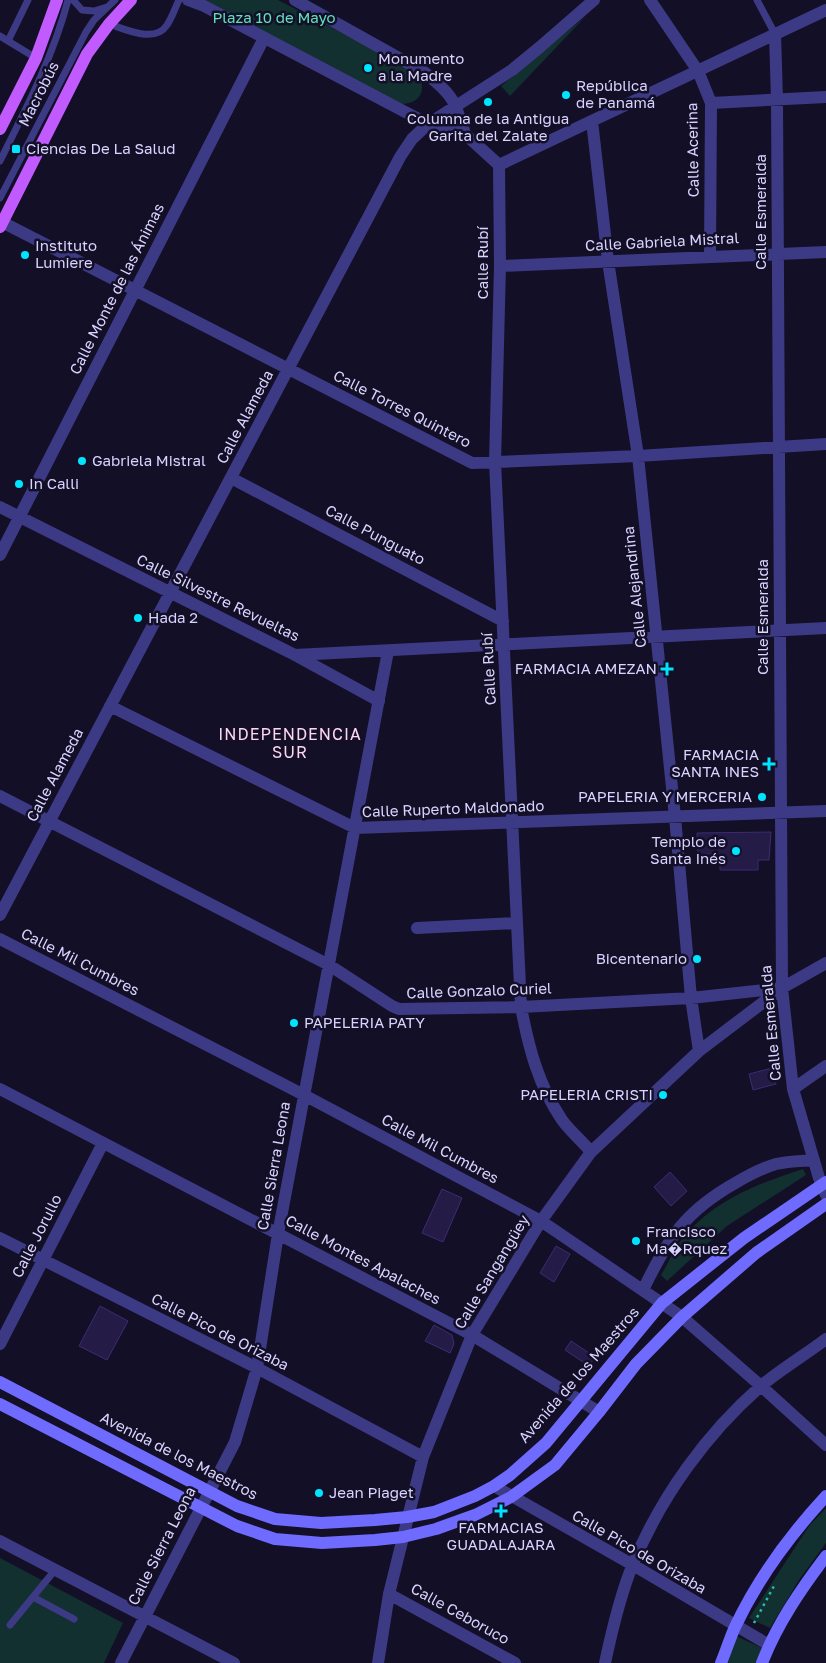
<svg xmlns="http://www.w3.org/2000/svg" width="826" height="1663" font-family="'Golos Text',sans-serif">
  <rect width="100%" height="100%" fill="#130f26"/>
  <path fill="#12302f" d="M200,0H278L415,71C428,85 423,104 402,104Z
    M586,16L510,96L501,86Z
    M803,1169L806,1175L727,1226L667,1281L661,1275C668,1264 674,1249 682,1239C714,1200 757,1184 803,1169Z
    M826,1508V1543L799,1580L770,1628L749,1618L809,1526Z
    M0,1558L123,1623L104,1663H0Z
    M736,1636L762,1648L756,1663H728Z"/>
  <path fill="#241b47" stroke="#3b2d73" d="M771,832L769,860H758V870H720V854H698L697,833Z
    M772,1068L776,1084L753,1090L749,1074Z
    M670,1172L687,1191L671,1206L654,1187Z
    M442,1189L462,1198L443,1242L422,1233Z
    M556,1246L570,1254L554,1282L540,1273Z
    M100,1306L128,1321L107,1360L79,1346Z
    M434,1325L452,1335L454,1344L450,1353L425,1341Z
    M571,1341L595,1357L589,1366L565,1350Z"/>
  <g fill="none" stroke-linecap="round" stroke-linejoin="round">
    <path stroke="#2fb8b0" stroke-width="2.5" stroke-dasharray="2.5 4" stroke-linecap="butt" d="M754,1623L774,1586"/>
    <path stroke="#3d3a85" stroke-width="7" d="M28,0L8,41L36,58
      M73,0L82,10L94,11L107,7
      M757,0L775,34
      M109,24C125,29 155,44 167,25C172,18 175,8 179,0
      M0,36L8,41
      M0,161C26,109 53,57 68,0
      M0,198L86,32L94,20L115,0
      M33,1597L74,1619
      M10,1625L55,1570"/>
    <path stroke="#3d3a85" stroke-width="12" d="M188,0L204,6L428,124L465,134L499,165
      M295,0L424,72C452,94 455,100 465,134
      M650,0L698,71L711,103L710,256
      M775,34L777,100L782,988L793,1089L819,1178L826,1195
      M711,103L826,97
      M592,121L608,261L638,456L675,817L691,998L699,1051
      M499,165L500,266L495,462L521,1007C529,1049 538,1084 562,1120C570,1131 582,1141 591,1152
      M499,165L826,10
      M2,222L472,463L638,456L826,444
      M500,266L826,252
      M231,478L503,621
      M0,507L295,655L379,701
      M0,555L264,38
      M295,655L826,628
      M110,706L355,828L826,811
      M0,796L329,965L392,1006L399,1009L521,1007L691,998L782,988L826,963
      M0,915L400,157L412,139L428,124L512,70L540,47L594,0
      M417,928L517,923
      M0,939L304,1095L541,1221L682,1317L761,1386L826,1445
      M0,1089L472,1335L599,1412
      M793,1089L826,1066
      M0,1238L257,1368L423,1457
      M643,1290C668,1238 685,1211 737,1182C749,1175 762,1168 776,1164C788,1161 802,1161 814,1160
      M0,1344L103,1143
      M494,1486L633,1565L769,1645
      M0,1541L234,1663
      M389,1594L515,1663
      M121,1663L235,1442L257,1368L278,1234L388,651
      M378,1663L389,1594L423,1457L472,1335L541,1221L591,1152L699,1051L782,988
      M605,1663C612,1630 620,1595 633,1564C661,1497 706,1434 761,1386C781,1369 805,1355 826,1339"/>
    <path stroke="#6f6bff" stroke-width="12" d="M0,1382L237,1506L275,1519L321,1523L375,1520L407,1517L434,1512L475,1496L494,1486L510,1475L546,1443L662,1303L744,1238L826,1182
      M0,1404L237,1526L275,1539L322,1543L375,1540L403,1537L436,1529L475,1515L511,1497L555,1465L599,1412L636,1364L682,1317L756,1253L826,1204
      M721,1663C726,1651 730,1638 735,1627C757,1580 791,1534 826,1496
      M762,1663C777,1624 801,1589 826,1556"/>
    <path stroke="#c25bff" stroke-width="12" d="M0,129L36,58L57,0
      M0,227L87,54L109,24L131,0"/>
  </g>
  <g fill="#00e5ff" stroke="#130f26" stroke-width="2">
    <circle cx="368" cy="68" r="5"/>
    <circle cx="566" cy="95" r="5"/>
    <circle cx="488" cy="102" r="5"/>
    <rect x="11" y="144" width="10" height="10" rx="2.5"/>
    <circle cx="25" cy="255" r="5"/>
    <circle cx="82" cy="461" r="5"/>
    <circle cx="19" cy="484" r="5"/>
    <circle cx="138" cy="618" r="5"/>
    <path d="M664.5 661.5h5v5h5v5h-5v5h-5v-5h-5v-5h5z"/>
    <path d="M766.5 756.5h5v5h5v5h-5v5h-5v-5h-5v-5h5z"/>
    <circle cx="762" cy="797" r="5"/>
    <circle cx="736" cy="851" r="5"/>
    <circle cx="697" cy="959" r="5"/>
    <circle cx="294" cy="1023" r="5"/>
    <circle cx="663" cy="1095" r="5"/>
    <circle cx="636" cy="1241" r="5"/>
    <circle cx="319" cy="1493" r="5"/>
    <path d="M498.5 1503.5h5v5h5v5h-5v5h-5v-5h-5v-5h5z"/>
  </g>
  <g text-anchor="middle" stroke-width="5" stroke-linejoin="round" paint-order="stroke">
    <g font-size="15" fill="#5fe0c0" stroke="#130f26">
      <text x="274" y="23">Plaza 10 de Mayo</text>
    </g>
    <g font-size="15" fill="#d9d4ff" stroke="#130f26" text-anchor="start">
      <text x="378" y="64">Monumento<tspan x="378" dy="17">a la Madre</tspan></text>
      <text x="576" y="91">República<tspan x="576" dy="17">de Panamá</tspan></text>
      <text x="488" y="124" text-anchor="middle">Columna de la Antigua<tspan x="488" dy="17">Garita del Zalate</tspan></text>
      <text x="26" y="154">Ciencias De La Salud</text>
      <text x="35" y="251">Instituto<tspan x="35" dy="17">Lumiere</tspan></text>
      <text x="92" y="466">Gabriela Mistral</text>
      <text x="29" y="489">In Calli</text>
      <text x="148" y="623">Hada 2</text>
      <text x="657" y="674" text-anchor="end">FARMACIA AMEZAN</text>
      <text x="759" y="760" text-anchor="end">FARMACIA<tspan x="759" dy="17">SANTA INES</tspan></text>
      <text x="752" y="802" text-anchor="end">PAPELERIA Y MERCERIA</text>
      <text x="726" y="847" text-anchor="end">Templo de<tspan x="726" dy="17">Santa Inés</tspan></text>
      <text x="687" y="964" text-anchor="end">Bicentenario</text>
      <text x="304" y="1028">PAPELERIA PATY</text>
      <text x="653" y="1100" text-anchor="end">PAPELERIA CRISTI</text>
      <text x="646" y="1237">Francisco<tspan x="646" dy="17">Ma�Rquez</tspan></text>
      <text x="329" y="1498">Jean Piaget</text>
      <text x="501" y="1533" text-anchor="middle">FARMACIAS<tspan x="501" dy="17">GUADALAJARA</tspan></text>
    </g>
    <g font-size="15" fill="#d9d4ff" stroke="#130f26">
      <text transform="translate(39 94) rotate(-63)" y="5">Macrobús</text>
      <text transform="translate(693 150) rotate(-91)" y="5">Calle Acerina</text>
      <text transform="translate(761 212) rotate(-90)" y="5">Calle Esmeralda</text>
      <text transform="translate(662 242) rotate(-3)" y="5">Calle Gabriela Mistral</text>
      <text transform="translate(483 263) rotate(-90)" y="5">Calle Rubí</text>
      <text transform="translate(117 289) rotate(-63)" y="5">Calle Monte de las Ánimas</text>
      <text transform="translate(402 409) rotate(27)" y="5">Calle Torres Quintero</text>
      <text transform="translate(245 417) rotate(-62)" y="5">Calle Alameda</text>
      <text transform="translate(375 535) rotate(28)" y="5">Calle Punguato</text>
      <text transform="translate(635 587) rotate(-96)" y="5">Calle Alejandrina</text>
      <text transform="translate(218 598) rotate(26)" y="5">Calle Silvestre Revueltas</text>
      <text transform="translate(763 617) rotate(-90)" y="5">Calle Esmeralda</text>
      <text transform="translate(489 669) rotate(-93)" y="5">Calle Rubí</text>
      <text transform="translate(55 775) rotate(-62)" y="5">Calle Alameda</text>
      <text transform="translate(453 809) rotate(-2)" y="5">Calle Ruperto Maldonado</text>
      <text transform="translate(80 962) rotate(27)" y="5">Calle Mil Cumbres</text>
      <text transform="translate(479 991) rotate(-2)" y="5">Calle Gonzalo Curiel</text>
      <text transform="translate(771 1023) rotate(-95)" y="5">Calle Esmeralda</text>
      <text transform="translate(440 1149) rotate(28)" y="5">Calle Mil Cumbres</text>
      <text transform="translate(274 1166) rotate(-80)" y="5">Calle Sierra Leona</text>
      <text transform="translate(37 1236) rotate(-63)" y="5">Calle Jorullo</text>
      <text transform="translate(363 1260) rotate(28)" y="5">Calle Montes Apalaches</text>
      <text transform="translate(492 1272) rotate(-59)" y="5">Calle Sangangüey</text>
      <text transform="translate(220 1332) rotate(27)" y="5">Calle Pico de Orizaba</text>
      <text transform="translate(579 1375) rotate(-49)" y="5">Avenida de los Maestros</text>
      <text transform="translate(179 1456) rotate(27)" y="5">Avenida de los Maestros</text>
      <text transform="translate(162 1546) rotate(-63)" y="5">Calle Sierra Leona</text>
      <text transform="translate(639 1552) rotate(30)" y="5">Calle Pico de Orizaba</text>
      <text transform="translate(460 1614) rotate(29)" y="5">Calle Ceboruco</text>
    </g>
    <g font-size="16" letter-spacing="1" fill="#ffd6f0" stroke="#130f26">
      <text x="290" y="740">INDEPENDENCIA<tspan x="290" dy="18">SUR</tspan></text>
    </g>
  </g>
</svg>
